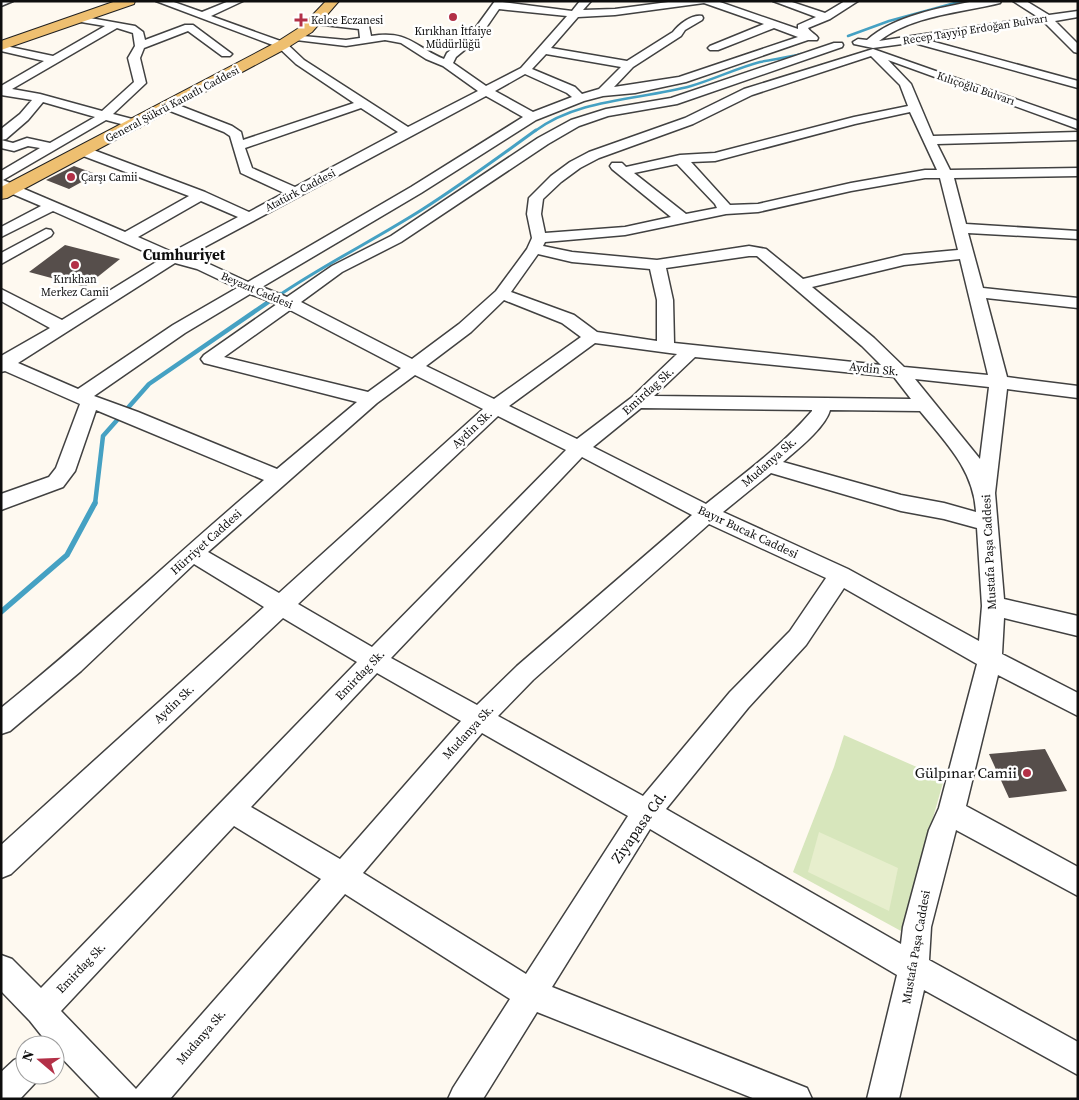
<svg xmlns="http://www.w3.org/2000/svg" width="1079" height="1100" font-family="'Source Serif 4',serif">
  <rect width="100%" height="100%" fill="#fef9f0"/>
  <path fill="#d7e6bc" d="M844,735L944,779L901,931L793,872L834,767Z"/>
  <path fill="#e7eecd" d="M819,832L898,868L889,911L808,872Z"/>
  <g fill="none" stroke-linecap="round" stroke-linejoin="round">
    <path stroke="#45a1c3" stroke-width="2.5" d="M848,36L889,21L962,1
      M535,131C579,98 640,100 691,86C715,79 737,68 760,62C773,59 787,58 801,54"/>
    <path stroke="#45a1c3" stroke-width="3" d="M278,296C325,264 376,239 423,209C462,184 499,157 536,130"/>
    <path stroke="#45a1c3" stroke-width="4.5" d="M95,504L103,436L149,384L280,294"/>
    <path stroke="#45a1c3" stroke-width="5.5" d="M1,612L67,555L95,503"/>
  </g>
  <path fill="#564e4b" d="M74,166L96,174L69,189L46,180Z
    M65,245L120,259L85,287L29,272Z
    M1045,749L1067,791L1009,798L989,754Z"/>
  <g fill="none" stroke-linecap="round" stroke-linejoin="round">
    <defs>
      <path id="minor" d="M1,1H13L1,6Z
        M156,1H171L202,12L229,1H243L211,16L286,43L304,60L408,127L478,91L443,66L426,59L401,43L385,40L346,46L296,40L291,37L292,35L346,40L360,38L359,29L315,24L310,21L315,18L362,23L369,26L371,36C409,30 413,46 444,59L447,53L471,34L495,1L572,11L580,1H591L583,10L615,9L676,1H717L798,29V25L816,17L773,1H789L825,13L845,1H858L830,19L808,28C811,33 816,34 818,38L817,40H808L686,82L635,93L603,96L584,101L536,120L421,193L262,287L287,297L332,266L391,236L538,138L571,120L606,109L671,98L834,43H842L843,45L842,47L677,104L608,116L579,126L548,144L401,242L342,272L301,302L412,359L459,324L496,291L527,249L532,238L527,214L529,198L551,176L570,162L589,152L685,118L744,89L873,49L1078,121V129L888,60L911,84L933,136L1078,132V140L937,144L950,170L1078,168V176L954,178L966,224L1078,231V239L968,233L983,288L1078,298V308L986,298L1007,377L1078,386V398L1007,389L995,493L1004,599L1078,616V636L1004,618L1002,654L1078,693V716L998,675L966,806L1078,867V896L956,830L931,927L929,960L1078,1042V1075L924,990L899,1099H867L897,975L650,829L552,987L807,1088L812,1099H755L537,1012L483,1099H448L453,1088L510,999L345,894L170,1099H101L55,1051V1045H49L30,1021L1,991V955L12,959L41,988L357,662L283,618L11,874L1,878V845L264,607L194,564L81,671L10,731L1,734V708C92,635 175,555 264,480L96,410L75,471L63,487L1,510V494L49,477L56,468L80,404L5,371L1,372V356L50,328L1,301V289L62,320L161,259L53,211L1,237V227L41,206L1,189V171L40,148L28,146L14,151L1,148V140L13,143L27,138L50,143L95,117L43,102L28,120L6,139L1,140V129L20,114L32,100L1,95V86L44,61L1,51V45L53,56L105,26L75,21L74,19L79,16L135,26L143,32L145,40L185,25H193L232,54L230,56H222L188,31L144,48L140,58L146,83L113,114L140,121L142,124L140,127L136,128L106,120L3,180L125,232L189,196L78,154L76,151L78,148H88L205,192L249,212L284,193L241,173L230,136L224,132L165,109L163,106L165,103H173L232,126L241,132L243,140L354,103L296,64L278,47ZM704,3L764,24L710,46L708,48L710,50H718L774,28L798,37L679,77L614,87L633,67L681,36L685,30L702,20L703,18L702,16C692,14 679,24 673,32L627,61L551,48L578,17L615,15ZM499,9L567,16L521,68L486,86L453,63L456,57L479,38ZM117,28L133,33L135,46L128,58L134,82L102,111L40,94L12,89ZM546,54L621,67L599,89L582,94L575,87L532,69ZM871,56L900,85L908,106L854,117L715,153L680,155L626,167L622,163H612L610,166L612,169L671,217L625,227L545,233L541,214L543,199L561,182L580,168L599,158L693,124L752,95ZM525,74L567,93L572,97L533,112L495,91ZM486,96L523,117L411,187L248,282L207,263L186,257ZM361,108L398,132L295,187L252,168L245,148ZM910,112L937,170H925L851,183L758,204L730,205L691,162L715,161L855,124ZM677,164L715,204L717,208L686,214L634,173ZM925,178H940L958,250L904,255L803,279L766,249L749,246L657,260L572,252L543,246L545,242L625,235L726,214L758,212L851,191ZM201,201L238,217L172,252L138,237ZM538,254L572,262L650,269L657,300V341L597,332L574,315L511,292ZM749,256H757L862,346L881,365L674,343L673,300L666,268ZM960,259L988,375L904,367L874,338L812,287L904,265ZM175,263L197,269L237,288L173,325L78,389L18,363ZM250,294L277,304L204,355L201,359L204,363L357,402L277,469L138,412L94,396L185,333ZM504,300L562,323L581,337L494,399L426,366L471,332ZM290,310L401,368L368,392L224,357ZM595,343L677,354L631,398L577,439L509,406ZM695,357L894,377L911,399L654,396ZM415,375L483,409L279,593L208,552L377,403ZM915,379L989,387L980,459ZM641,408L812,410V411C781,447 742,475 706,504L593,447ZM830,410L920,411C946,443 974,470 976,512L944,503L901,495L783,462C797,450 825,428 830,410ZM498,416L566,450L372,647L298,604ZM582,457L692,515L517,666L477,705L391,658ZM771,473L901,511L944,519L977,528L982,606L979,641L848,569L723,512ZM709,524L826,578L790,631L730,692L643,796L498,716L533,680ZM844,588L977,664L939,808L929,830L903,927L901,944L666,809L748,708L806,645ZM377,673L461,721L340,859L251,807ZM482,733L628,816L526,974L363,873ZM234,826L321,879L136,1089L61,1011Z
        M975,1H1001L1000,3C960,13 913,15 879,41L1038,17L1013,1H1026L1049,15L1078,11V17L1055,21L1078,44V53L1074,52L1044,22L927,40L1078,81V88L918,44L917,42L873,48L854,44L853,42L858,39L867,40C894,16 939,8 975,1Z
        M46,229L51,230L53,233L51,236L1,264V253Z
        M25,1055V1075H39L36,1082L20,1099H1V1072L14,1060Z"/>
      <path id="major" d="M116,1H135L134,4L1,50V41Z
        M326,1H339L312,32L287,48L7,198L1,199V187L277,42L302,26Z"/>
    </defs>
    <use href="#minor" stroke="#414141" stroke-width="3"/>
    <use href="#major" stroke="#1f1f1f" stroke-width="2"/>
    <use href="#minor" fill="#fff" fill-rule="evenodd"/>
    <use href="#major" fill="#eebf70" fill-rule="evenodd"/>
  </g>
  <g fill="#b33047" stroke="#fff" stroke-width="2">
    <circle cx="453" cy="17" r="5"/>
    <path d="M298.5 12.5h5v5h5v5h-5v5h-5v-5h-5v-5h5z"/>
    <circle cx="71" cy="177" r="5"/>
    <circle cx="75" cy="265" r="5"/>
    <circle cx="1027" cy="773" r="5"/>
  </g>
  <g text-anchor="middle" stroke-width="5" stroke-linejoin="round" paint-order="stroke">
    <g font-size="11" fill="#0e0e0e" stroke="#fff" text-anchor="start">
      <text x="311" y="24">Kelce Eczanesi</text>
      <text x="453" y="35" text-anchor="middle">Kırıkhan İtfaiye<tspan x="453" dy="13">Müdürlüğü</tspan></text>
      <text x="81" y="181">Çarşı Camii</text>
      <text x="75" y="283" text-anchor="middle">Kırıkhan<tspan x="75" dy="13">Merkez Camii</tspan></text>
    </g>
    <g font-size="11" fill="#0e0e0e" stroke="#fff">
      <text transform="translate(975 29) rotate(-9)" y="4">Recep Tayyip Erdoğan Bulvarı</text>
      <text transform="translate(976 88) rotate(19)" y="4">Kılıçoğlu Bulvarı</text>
      <text transform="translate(172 104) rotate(-28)" y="4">General Şükrü Kanatlı Caddesi</text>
      <text transform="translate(300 190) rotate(-28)" y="4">Atatürk Caddesi</text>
      <text transform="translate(257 290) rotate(23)" y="4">Beyazıt Caddesi</text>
    </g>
    <g font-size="12" fill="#0e0e0e" stroke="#fff">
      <text transform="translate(874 369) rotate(6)" y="4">Aydin Sk.</text>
      <text transform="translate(648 391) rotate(-42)" y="4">Emirdag Sk.</text>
      <text transform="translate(472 429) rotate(-43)" y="4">Aydin Sk.</text>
      <text transform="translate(769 462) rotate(-41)" y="4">Mudanya Sk.</text>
      <text transform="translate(748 532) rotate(25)" y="4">Bayır Bucak Caddesi</text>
      <text transform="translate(206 542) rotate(-42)" y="4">Hürriyet Caddesi</text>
      <text transform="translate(989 552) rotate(-93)" y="4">Mustafa Paşa Caddesi</text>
      <text transform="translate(360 675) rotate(-46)" y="4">Emirdag Sk.</text>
      <text transform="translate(174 704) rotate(-43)" y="4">Aydin Sk.</text>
      <text transform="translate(468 732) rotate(-47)" y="4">Mudanya Sk.</text>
      <text transform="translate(916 947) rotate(-80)" y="4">Mustafa Paşa Caddesi</text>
      <text transform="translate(81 968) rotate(-46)" y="4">Emirdag Sk.</text>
      <text transform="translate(201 1037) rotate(-49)" y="4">Mudanya Sk.</text>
    </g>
    <g font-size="15" font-weight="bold" fill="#0e0e0e" stroke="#fff">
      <text x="184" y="260">Cumhuriyet</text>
    </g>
    <g font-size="15" fill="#0e0e0e" stroke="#fff" text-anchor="end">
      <text x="1017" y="778">Gülpınar Camii</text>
    </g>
    <g font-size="15" fill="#0e0e0e" stroke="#fff">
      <text transform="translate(639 827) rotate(-55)" y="5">Ziyapasa Cd.</text>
    </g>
  </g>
  <rect width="1079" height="1100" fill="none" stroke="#0e0e0e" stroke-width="5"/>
  <g transform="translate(40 1060) rotate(289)"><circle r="24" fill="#ffffff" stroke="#9f9f9f"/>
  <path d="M0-4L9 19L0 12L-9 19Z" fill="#b33047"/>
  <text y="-8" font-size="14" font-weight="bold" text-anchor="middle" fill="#0e0e0e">N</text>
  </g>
</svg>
